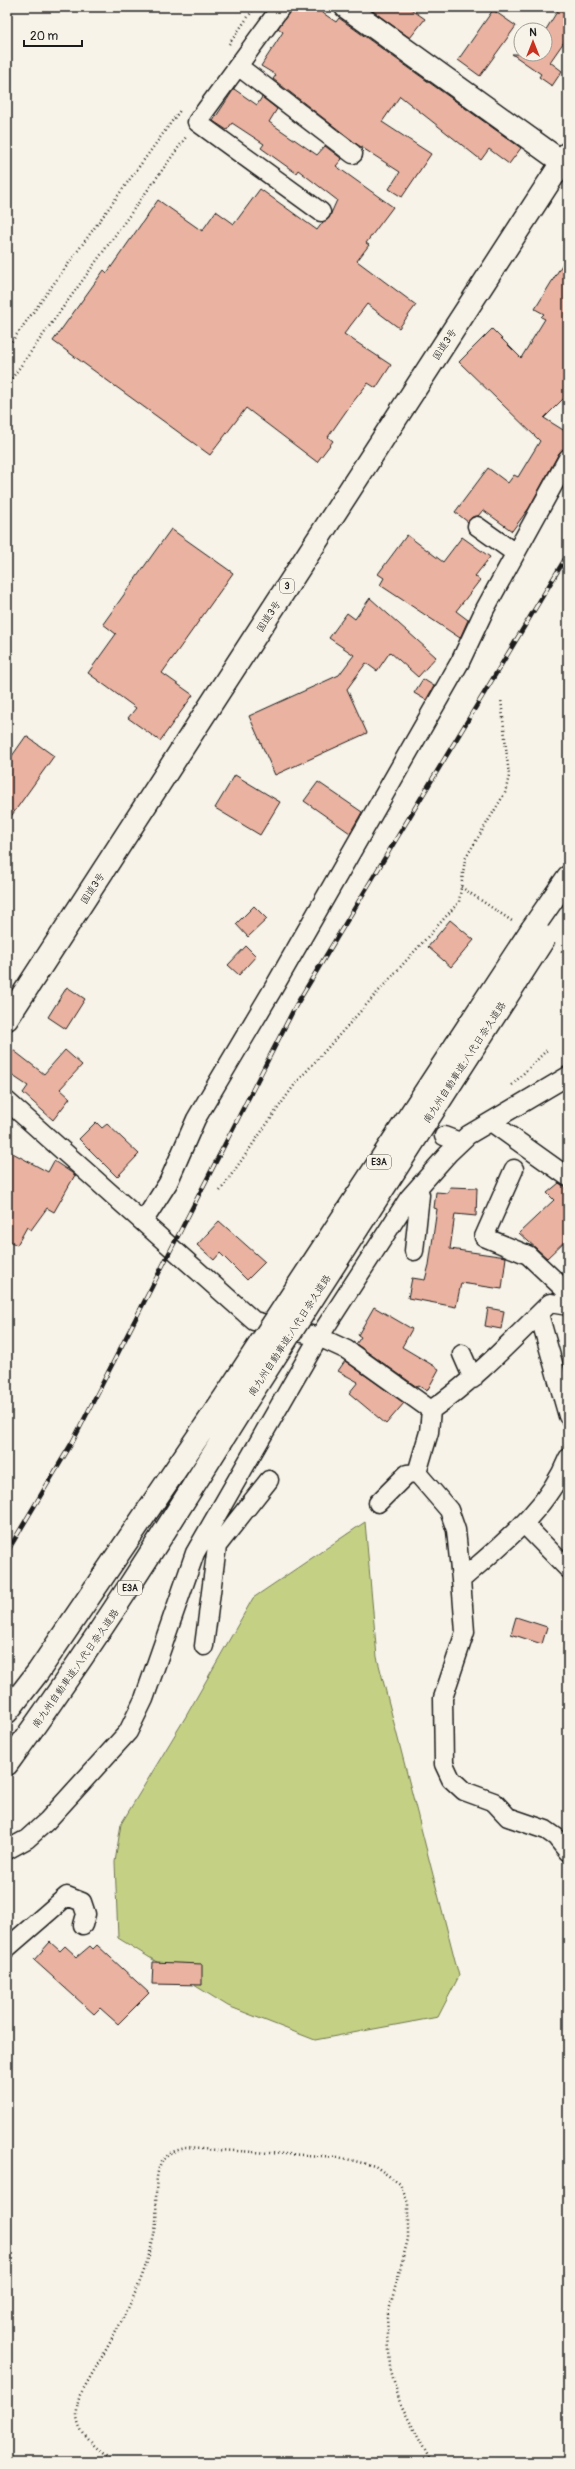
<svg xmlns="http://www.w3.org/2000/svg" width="575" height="2469" font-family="Pangolin,'Klee One',sans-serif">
  <rect width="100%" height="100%" fill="#f7f3e8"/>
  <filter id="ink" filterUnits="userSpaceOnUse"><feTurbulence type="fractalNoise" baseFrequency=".025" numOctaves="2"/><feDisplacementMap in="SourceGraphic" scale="8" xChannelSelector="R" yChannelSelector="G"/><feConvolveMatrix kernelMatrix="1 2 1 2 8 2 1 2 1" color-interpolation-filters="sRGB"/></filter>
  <g filter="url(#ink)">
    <path fill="#c4d185" stroke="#707650" d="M365,1522L377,1657L459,1976L438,2017L315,2040L228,2006L118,1938L115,1862L121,1824L185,1718L253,1598Z"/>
    <path fill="#eab3a1" stroke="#1c1c1c" d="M292,7H314L336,22L339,18L521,148L509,164L489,149L481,160L400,96L382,122L431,154L402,197L389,189L400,172L358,145L273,79L276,75L261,66L283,32L278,28Z
      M367,7H408L425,19L410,38Z
      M560,7H568V36L550,62L562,71L552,86L539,77L541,74L512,54H545V31Z
      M493,10L516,26L480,76L458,60Z
      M234,89L257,105L262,97L277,109L269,122L317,155L325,146L342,159L336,166L393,207L366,243L369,245L357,261L416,305L399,328L367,304L344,334L391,365L376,388L368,383L349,407L328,437L333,441L317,462L246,408L210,455L53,341L104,270L107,273L158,200L202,231L216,211L234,224L260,189L317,230L323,222L329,218L337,200L298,170L296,173L261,148L264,144L232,123L227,130L213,121Z
      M568,255V394L544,418L568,433V446L559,453L529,508L512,531L483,510L478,516L472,517L468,522L455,512L488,468L508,483L514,475L518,477L540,441L459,362L492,329L521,358L545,319L541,317L544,314L535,309Z
      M171,529L233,573L162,673L193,695L160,741L128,718L136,708L88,673L116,634L103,624Z
      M407,535L443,562L462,537L490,557L475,576L480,580L456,611L468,620L460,638L380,585L384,578L378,574Z
      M370,598L436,657L418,677L390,652L377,671L366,663L347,689L367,733L275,775L249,716L339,675L354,655L329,638L347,613L355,619Z
      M423,679L434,686L426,700L414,693Z
      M26,736L54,756L7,822V763Z
      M235,775L280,802L260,835L215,808Z
      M318,782L362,812L350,833L304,801Z
      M254,906L267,919L248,937L236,924Z
      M450,920L474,940L451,967L428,947Z
      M246,946L256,956L239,975L228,965Z
      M67,987L85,999L66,1029L48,1017Z
      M13,1050L44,1074L65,1050L82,1065L60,1089L70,1098L53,1120L23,1093L28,1086L7,1072V1059Z
      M96,1122L102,1128L107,1124L139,1154L117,1177L79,1139Z
      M7,1150L48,1172L54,1161L75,1175L54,1212L47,1208L31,1230L27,1227L17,1245L7,1240Z
      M559,1183L568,1187V1238L547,1258L519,1233L554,1200L547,1193Z
      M450,1187L477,1188L476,1216L455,1214L450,1249L506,1257L502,1289L461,1283L456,1307L408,1298L412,1278L425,1280L429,1265L437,1209L434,1208L436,1192L448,1193Z
      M219,1221L265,1262L247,1280L220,1253L214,1260L197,1245Z
      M374,1307L412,1329L402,1347L439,1369L427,1391L419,1386L417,1387L356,1344L361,1337L358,1335Z
      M488,1308L504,1311L501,1329L485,1326Z
      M345,1361L404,1403L386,1424L349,1393L358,1382L338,1371Z
      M516,1617L547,1627L542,1644L511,1634Z
      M50,1942L60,1951L65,1946L77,1957L90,1946L93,1949L97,1945L149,1993L118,2024L100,2008L94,2014L34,1960Z
      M153,1962L202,1964V1985L152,1984Z"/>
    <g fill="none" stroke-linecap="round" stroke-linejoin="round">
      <defs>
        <path id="minor" d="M281,7L197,122L321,212
          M238,66L353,154
          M477,526L515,553
          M7,1101L254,1321L319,1337L347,1350L431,1410
          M491,1122L568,1177
          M444,1136L460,1142
          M514,1169L484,1237L528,1255L564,1289
          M143,1222L168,1183L196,1119L273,989L460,662L485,609L568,458
          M414,1251L420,1195L418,1188
          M539,1314L568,1416
          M462,1354L473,1379
          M431,1410L429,1432L417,1473L449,1510L456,1530L461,1580L465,1632L443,1698L444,1764L451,1779L464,1791L494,1802L508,1817L546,1830L556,1837L568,1852
          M431,1410C476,1379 511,1341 550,1303L568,1306
          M378,1503L407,1474L417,1473
          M524,1524L568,1569
          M208,1530L217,1546L269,1480
          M461,1580C502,1544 548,1509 568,1458
          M204,1646L217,1546
          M7,1850L27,1839L47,1821L128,1732L144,1699L195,1553L319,1337L409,1198L448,1154L468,1135L568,1076
          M7,1948L67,1896L82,1902L86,1914L83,1925"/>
        <path id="tertiary" d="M346,7L562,162"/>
        <path id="trunk" d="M7,1019L568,153"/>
        <path id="motorway" d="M532,929L568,877
          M7,1712L38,1672L227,1394
          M7,1764C92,1648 168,1527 244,1405"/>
      </defs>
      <use href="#minor" stroke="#1c1c1c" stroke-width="21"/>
      <use href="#tertiary" stroke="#1c1c1c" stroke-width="25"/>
      <use href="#trunk" stroke="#1c1c1c" stroke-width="25"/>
      <use href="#motorway" stroke="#1c1c1c" stroke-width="25"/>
      <path stroke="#1c1c1c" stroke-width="2.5" stroke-dasharray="1 3" stroke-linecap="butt" d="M229,44L255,7
        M7,348L181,109
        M7,385L186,137
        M461,887L512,921
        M561,951L568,954
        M512,1085L548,1049
        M220,1191L295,1084L459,902L465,859L505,793L509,776L501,699
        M112,2462C89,2439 69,2430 80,2395C110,2342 144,2290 155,2230C159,2210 151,2174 164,2158C169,2152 178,2150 185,2148L338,2157L375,2166L400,2184L408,2203V2239L387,2318L390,2367L400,2403L431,2462"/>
      <use href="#minor" stroke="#f7f3e8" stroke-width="18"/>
      <use href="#tertiary" stroke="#f7f3e8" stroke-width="22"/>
      <use href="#trunk" stroke="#f7f3e8" stroke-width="22"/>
      <use href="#motorway" stroke="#f7f3e8" stroke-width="22"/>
      <defs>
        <path id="rail" d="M7,1552L73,1441L295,1007L568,554"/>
      </defs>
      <use href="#rail" stroke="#1c1c1c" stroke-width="4.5"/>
      <use href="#rail" stroke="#f7f3e8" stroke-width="3" stroke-dasharray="9" stroke-linecap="butt"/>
      <defs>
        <path id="motorway-bridge" d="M227,1394L532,929
          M244,1405L545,937"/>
      </defs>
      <use href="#motorway-bridge" stroke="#1c1c1c" stroke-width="25" stroke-linecap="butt"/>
      <use href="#motorway-bridge" stroke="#f7f3e8" stroke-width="22"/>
    </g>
  </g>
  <g text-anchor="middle" stroke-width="3" stroke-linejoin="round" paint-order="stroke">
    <g fill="#f7f3e8" stroke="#5e5c59" stroke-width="1">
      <rect x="280" y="579" width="14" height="14" rx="3"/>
      <rect x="367" y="1155" width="24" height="14" rx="3"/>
      <rect x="118" y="1581" width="24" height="14" rx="3"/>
    </g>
    <g font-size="9" font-weight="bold" fill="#1c1c1c">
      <text x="287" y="589">3</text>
      <text x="379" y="1165">E3A</text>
      <text x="130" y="1591">E3A</text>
    </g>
    <g font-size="10" fill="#1c1c1c" stroke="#f7f3e8">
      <text transform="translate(444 344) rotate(-57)" y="4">国道3号</text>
      <text transform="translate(268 616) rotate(-57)" y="4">国道3号</text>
      <text transform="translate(92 888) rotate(-57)" y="4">国道3号</text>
      <text transform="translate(464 1062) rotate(-57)" y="4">南九州自動車道;八代日奈久道路</text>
      <text transform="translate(289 1335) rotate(-57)" y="4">南九州自動車道;八代日奈久道路</text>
      <text transform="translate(75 1668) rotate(-55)" y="4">南九州自動車道;八代日奈久道路</text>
    </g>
  </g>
  <rect width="575" height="2469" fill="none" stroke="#f7f3e8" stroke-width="24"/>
  <rect x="12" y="12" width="551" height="2445" fill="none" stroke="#1c1c1c" stroke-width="1.5" filter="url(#ink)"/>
  <g transform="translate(533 42)"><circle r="19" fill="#f7f3e8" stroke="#9f9d96"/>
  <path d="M0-3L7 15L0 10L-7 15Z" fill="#c8321e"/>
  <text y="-6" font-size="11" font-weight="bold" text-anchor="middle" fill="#1c1c1c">N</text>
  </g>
  <path d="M24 40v6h58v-6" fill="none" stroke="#1c1c1c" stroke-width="2"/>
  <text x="30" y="40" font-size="12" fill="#1c1c1c" stroke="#f7f3e8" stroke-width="3" paint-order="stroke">20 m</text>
</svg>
